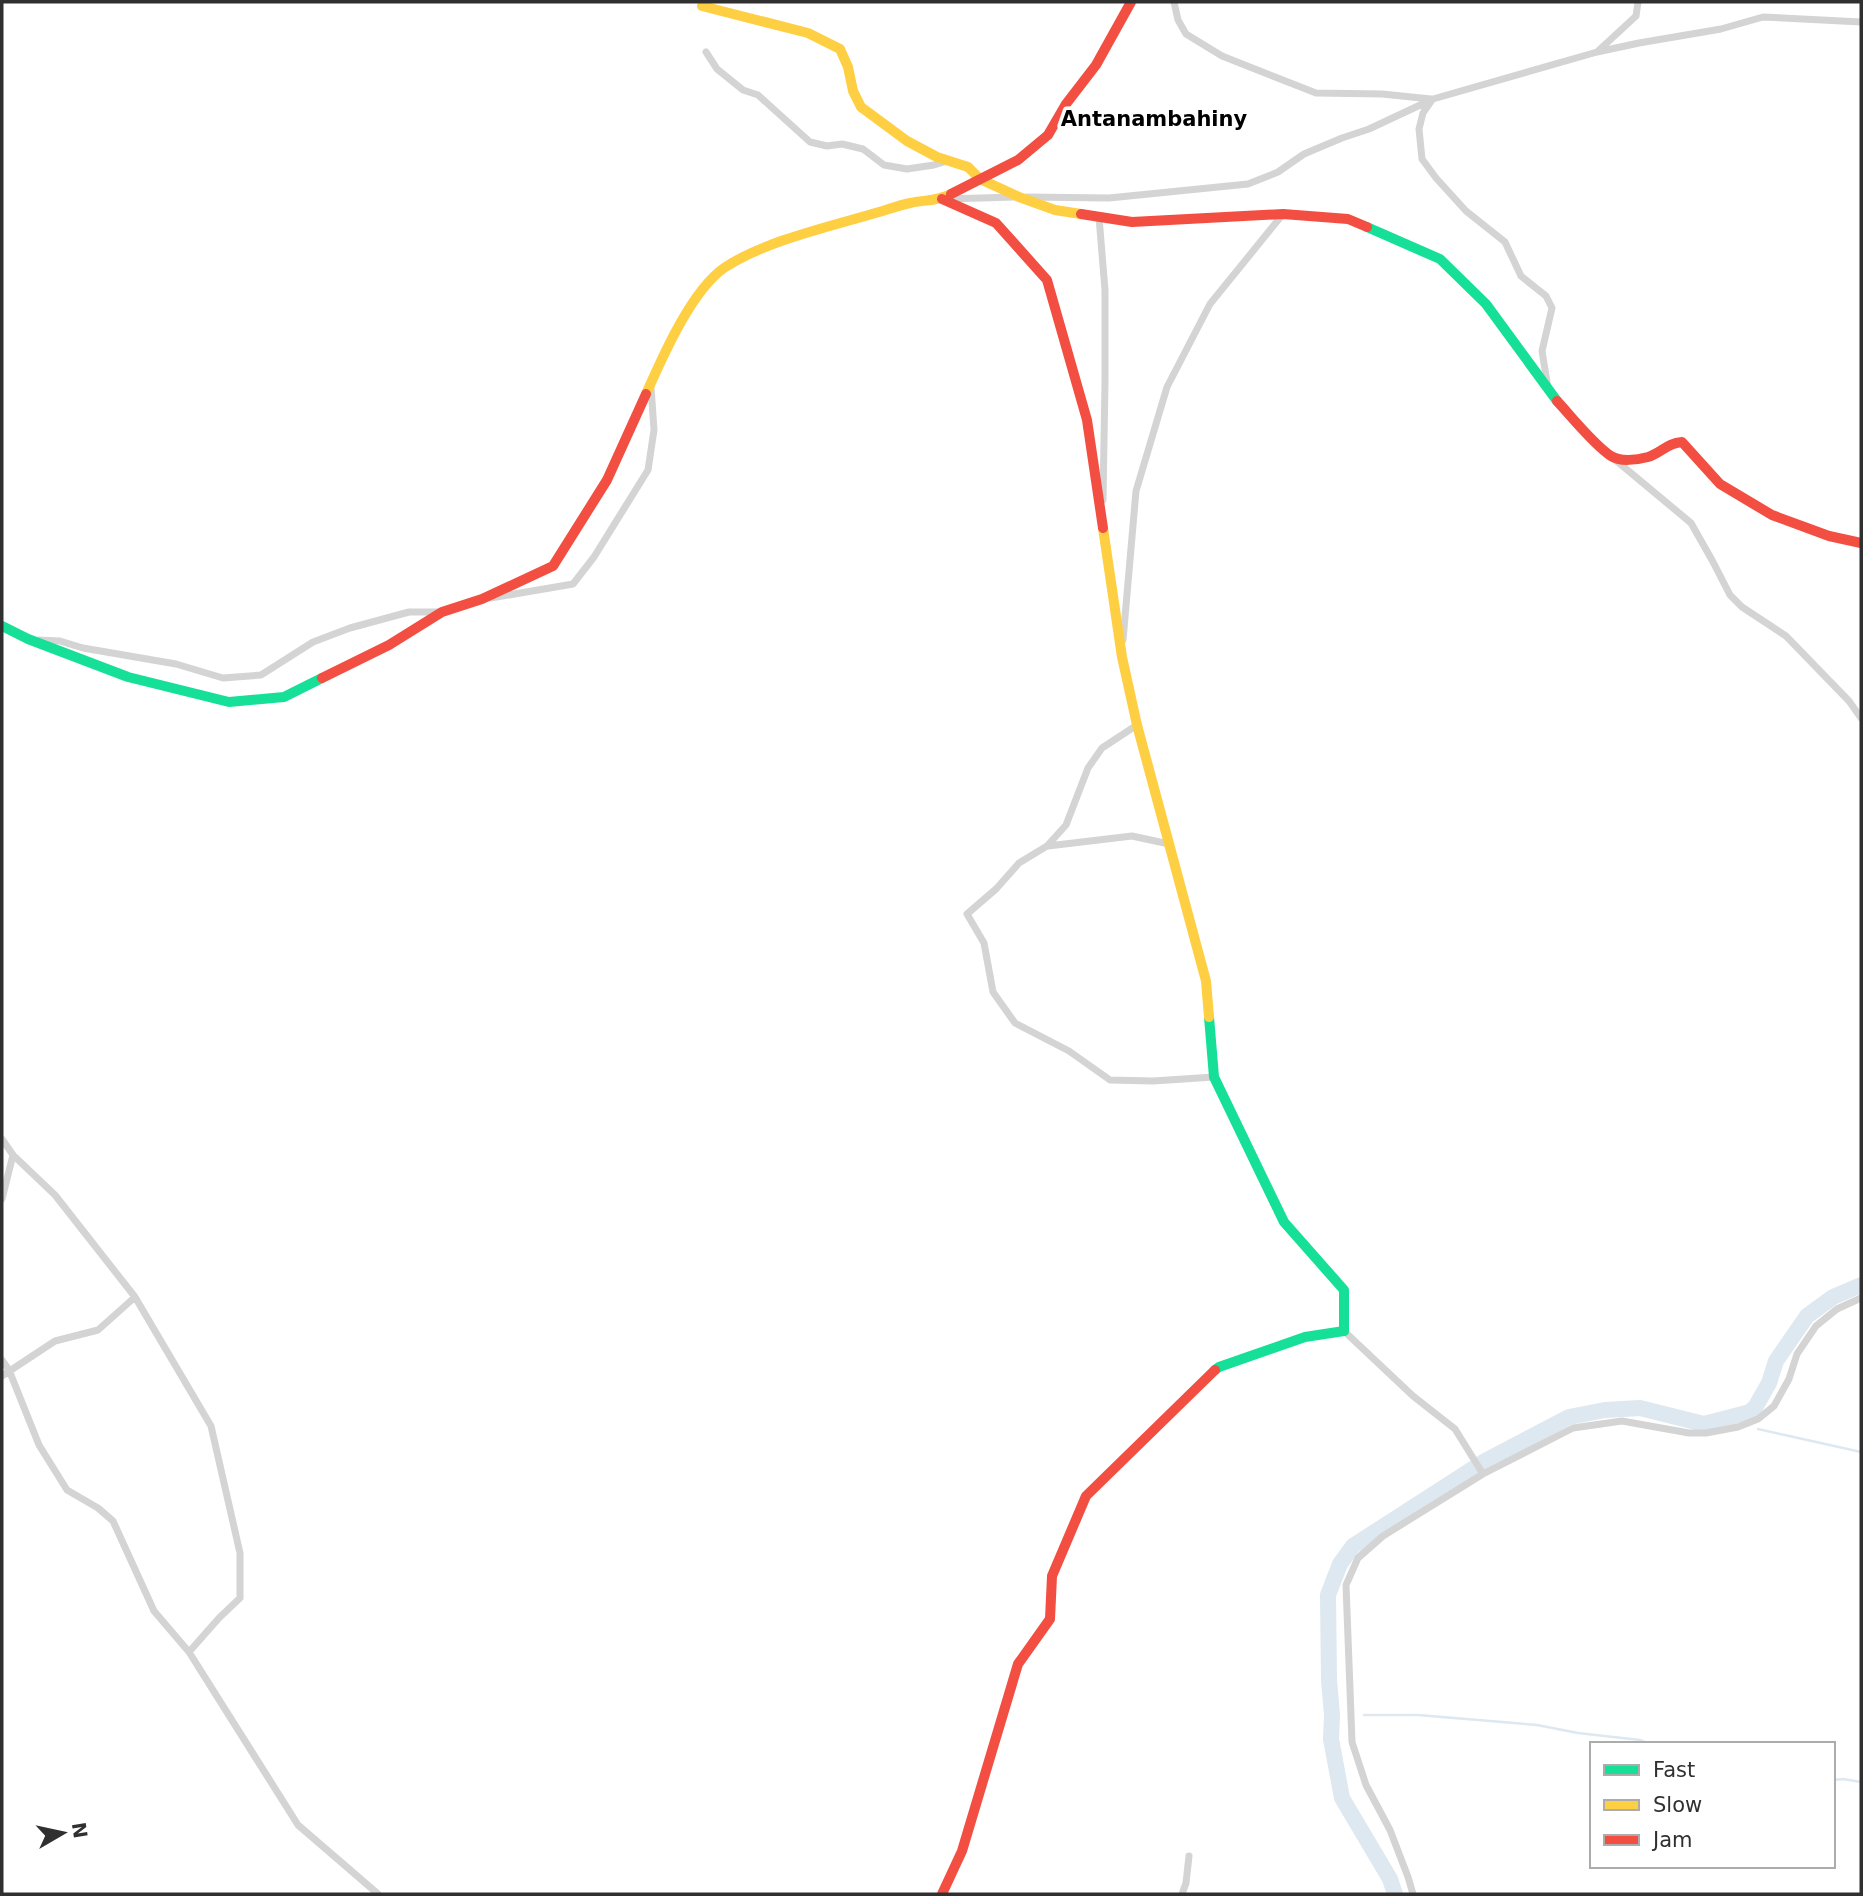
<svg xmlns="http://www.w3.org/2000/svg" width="1863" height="1896" font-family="'DejaVu Sans',sans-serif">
  <rect width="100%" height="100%" fill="#fff"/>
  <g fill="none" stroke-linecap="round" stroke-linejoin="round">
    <path stroke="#dde8f0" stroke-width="2.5" d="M1758,1429L1861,1452
      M1364,1715H1418L1537,1725L1578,1733L1640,1740L1649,1744
      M1833,1780L1843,1779L1861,1782"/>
    <path stroke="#dde8f0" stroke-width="16" d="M1395,1894L1390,1879L1342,1798L1331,1739L1332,1715L1329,1680L1328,1595L1340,1564L1353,1546L1485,1461L1569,1417L1605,1410L1640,1408L1704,1424L1750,1412L1756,1406L1769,1383L1776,1361L1807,1316L1833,1297L1861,1285"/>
    <path stroke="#d4d4d4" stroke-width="7" d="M1174,2L1178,20L1186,34L1222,56L1316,93L1382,94L1431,99
      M706,52L717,69L743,90L758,95L810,142L827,146L842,144L863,149L884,165L907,169L934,165L947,161
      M1597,52L1636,16L1638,2
      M1432,100L1423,113L1419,129L1422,159L1436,178L1466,211L1505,242L1521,276L1546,296L1552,308L1542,351L1548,388
      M1027,197L1109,198L1248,184L1278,172L1304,154L1342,138L1369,129L1433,99L1597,52L1639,43L1721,29L1763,17L1861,22
      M946,199L1015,197
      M1099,217L1105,290V382L1103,500
      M1613,458L1691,523L1712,560L1730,595L1742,607L1786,636L1849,701L1861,718
      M491,598L573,584L594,557L648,470L654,430L651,387
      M39,640L60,641L83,648L176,664L223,678L261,675L313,642L350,628L409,612H438
      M1123,640L1136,491L1167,387L1210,304L1283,214
      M1137,725L1102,748L1088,768L1066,825L1047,846L1019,863L996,889L967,914L984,943L993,992L1015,1023L1069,1051L1110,1080L1153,1081L1214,1077
      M1048,846L1132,836L1169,844
      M2,1139L13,1155L55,1195L135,1297L211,1426L240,1553V1598L219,1618L189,1652L298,1825L378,1894
      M2,1199L13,1155
      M1344,1331L1413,1396L1455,1429L1483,1474
      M2,1360L9,1370L39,1445L67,1490L98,1508L113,1521L154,1611L189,1652
      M2,1376L55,1341L98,1330L135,1297
      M1182,1894L1186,1883L1189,1856
      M1413,1894L1408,1877L1390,1830L1366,1785L1352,1742L1346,1585L1358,1558L1383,1536L1483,1474L1573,1428L1622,1421L1689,1433H1706L1738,1427L1758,1419L1774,1406L1789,1379L1797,1354L1816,1326L1837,1309L1861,1298"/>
    <path stroke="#16e098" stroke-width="10" d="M1367,227L1440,259L1486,304L1557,401
      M2,626L28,639L128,677L229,702L284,697L322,678
      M1209,1017L1214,1077L1284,1222L1344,1290V1331L1305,1337L1219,1367L1215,1370"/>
    <path stroke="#ffcf43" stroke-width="10" d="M702,6L808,33L840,49L848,67L853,91L861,107L907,141L937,157L968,167L980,179L1019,197L1055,210L1081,214
      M646,394C662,358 691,291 724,268C764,241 832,226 879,212C889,209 900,205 910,203C924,200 938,201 951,194
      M1103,528L1122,657L1137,725L1206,981L1209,1017"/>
    <path stroke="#f24e42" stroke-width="10" d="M951,194L1018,160L1048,135L1066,104L1096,65L1131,2
      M942,199L996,223L1047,280L1087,420L1103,528
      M1081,214L1132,222L1283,214L1348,219L1367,227
      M1557,401C1571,416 1594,445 1611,456C1620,462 1637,460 1648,457C1661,453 1667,443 1682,442L1720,484L1772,515L1829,536L1861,543
      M322,678L389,645L442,612L482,599L553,566L607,480L646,394
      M942,1894L962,1851L1018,1664L1050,1619L1052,1576L1086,1496L1215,1370"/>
  </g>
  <g text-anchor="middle" stroke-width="7" stroke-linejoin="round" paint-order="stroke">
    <g font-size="21" font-weight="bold" fill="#000" stroke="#fff">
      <text x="1154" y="126">Antanambahiny</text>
    </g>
  </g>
  <rect width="1863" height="1896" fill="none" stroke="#303030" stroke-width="7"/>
  <rect x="1590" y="1742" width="245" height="126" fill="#ffffff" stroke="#acacac" stroke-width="2"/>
  <rect x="1604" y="1765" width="35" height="10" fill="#16e098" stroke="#acacac" stroke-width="2"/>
  <text x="1653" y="1777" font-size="21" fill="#303030">Fast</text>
  <rect x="1604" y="1800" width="35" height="10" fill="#ffcf43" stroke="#acacac" stroke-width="2"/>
  <text x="1653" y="1812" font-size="21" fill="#303030">Slow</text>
  <rect x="1604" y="1835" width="35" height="10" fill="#f24e42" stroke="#acacac" stroke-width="2"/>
  <text x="1653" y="1847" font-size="21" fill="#303030">Jam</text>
  <g transform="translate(63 1833) rotate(81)" stroke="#ffffff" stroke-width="5" paint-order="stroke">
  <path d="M0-5L12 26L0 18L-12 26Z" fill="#303030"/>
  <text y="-10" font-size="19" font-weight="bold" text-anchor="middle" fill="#303030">N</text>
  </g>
</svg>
